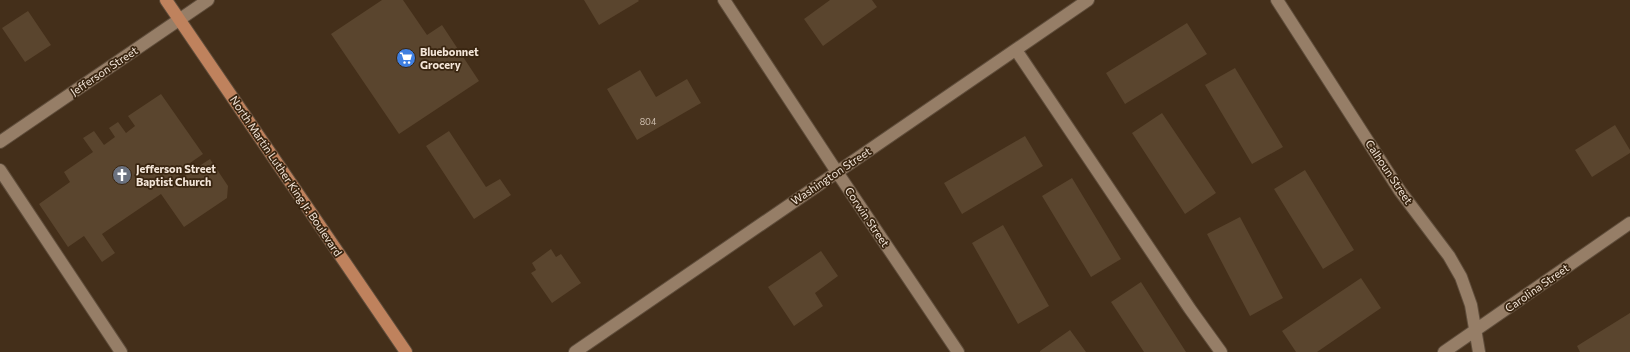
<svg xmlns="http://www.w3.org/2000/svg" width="1630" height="352" font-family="Commissioner,sans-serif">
  <rect width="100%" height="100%" fill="#442f1a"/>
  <path fill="#5a452e" d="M382,0H403L427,35L442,25L479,81L399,134L331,34Z
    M584,0H638L639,1L599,25Z
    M830,0H872L877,7L823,46L804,19Z
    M28,11L51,45L25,62L2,28Z
    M1187,23L1207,54L1125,104L1106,73Z
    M1235,68L1283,147L1252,164L1205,85Z
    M640,70L656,97L687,79L701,103L637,140L607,89Z
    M161,94L203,154L177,172L181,178L210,159L228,186L227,198L184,227L161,194L102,234L115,253L102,262L84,236L68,247L39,204L70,182L64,172L93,152L83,138L94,131L104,145L115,137L109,128L118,122L126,133L135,126L128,116Z
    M1162,113L1216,193L1185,214L1132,133Z
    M1615,125L1630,150V153L1592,177L1575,150Z
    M449,131L486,187L500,179L511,195L474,219L426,146Z
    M1025,136L1043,166L962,214L944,183Z
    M1305,170L1354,250L1323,269L1274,189Z
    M1072,178L1121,259L1091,277L1042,196Z
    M1240,217L1283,298L1250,316L1207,234Z
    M1003,225L1049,306L1018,324L972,243Z
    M551,249L556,257L561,254L581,283L552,303L531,273L536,270L532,263Z
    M821,251L838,276L815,293L823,306L794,326L768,287Z
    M1361,278L1381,308L1317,352H1296L1282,331Z
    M1141,282L1186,352H1144L1111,302Z
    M1630,313V352H1580L1577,346Z
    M1070,330L1086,352H1040V351Z"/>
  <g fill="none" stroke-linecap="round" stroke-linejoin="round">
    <defs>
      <path id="minor" d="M724,0L837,172L958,352
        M1277,0L1400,191L1449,256L1461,277L1471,305L1479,352
        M1016,50L1190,309L1221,352
        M0,142L208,0
        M0,170L121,352
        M575,352L1088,0
        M1444,352L1630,223"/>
      <path id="major" d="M166,0L406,352"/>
    </defs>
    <use href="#minor" stroke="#5f4d3b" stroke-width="14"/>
    <use href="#major" stroke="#5f4d3b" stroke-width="14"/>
    <use href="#minor" stroke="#967e67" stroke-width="12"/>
    <use href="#major" stroke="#bf825d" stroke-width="12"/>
  </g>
  <defs>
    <symbol id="supermarket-disc" viewBox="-11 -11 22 22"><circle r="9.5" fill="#3f7fe0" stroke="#392510"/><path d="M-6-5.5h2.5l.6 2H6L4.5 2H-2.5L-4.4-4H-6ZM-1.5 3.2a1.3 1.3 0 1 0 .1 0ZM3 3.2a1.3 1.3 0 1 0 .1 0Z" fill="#fff"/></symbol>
    <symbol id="church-disc" viewBox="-11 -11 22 22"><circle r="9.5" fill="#6b7280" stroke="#392510"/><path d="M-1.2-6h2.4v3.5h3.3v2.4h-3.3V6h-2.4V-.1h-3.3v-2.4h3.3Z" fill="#fff"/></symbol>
  </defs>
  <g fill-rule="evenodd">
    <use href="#supermarket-disc" x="395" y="47" width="22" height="22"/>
    <use href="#church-disc" x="111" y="164" width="22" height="22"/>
  </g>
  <g text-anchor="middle" stroke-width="3.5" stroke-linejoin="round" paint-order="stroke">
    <g font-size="9" fill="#cebeae">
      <text x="648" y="125">804</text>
    </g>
    <g font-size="11" font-weight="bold" fill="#f4e6d9" stroke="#392510" text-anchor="start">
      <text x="420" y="56">Bluebonnet<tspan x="420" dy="13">Grocery</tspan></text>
      <text x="136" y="173">Jefferson Street<tspan x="136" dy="13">Baptist Church</tspan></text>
    </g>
    <g font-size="11" fill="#f4e6d9" stroke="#392510">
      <text transform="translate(104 71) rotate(-34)" y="4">Jefferson Street</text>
      <text transform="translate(1389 172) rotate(56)" y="4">Calhoun Street</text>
      <text transform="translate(286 176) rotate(56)" y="4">North Martin Luther King Jr. Boulevard</text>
      <text transform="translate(831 176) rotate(-34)" y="4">Washington Street</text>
      <text transform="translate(867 217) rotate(56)" y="4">Corwin Street</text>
      <text transform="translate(1537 288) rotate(-35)" y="4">Carolina Street</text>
    </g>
  </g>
</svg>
